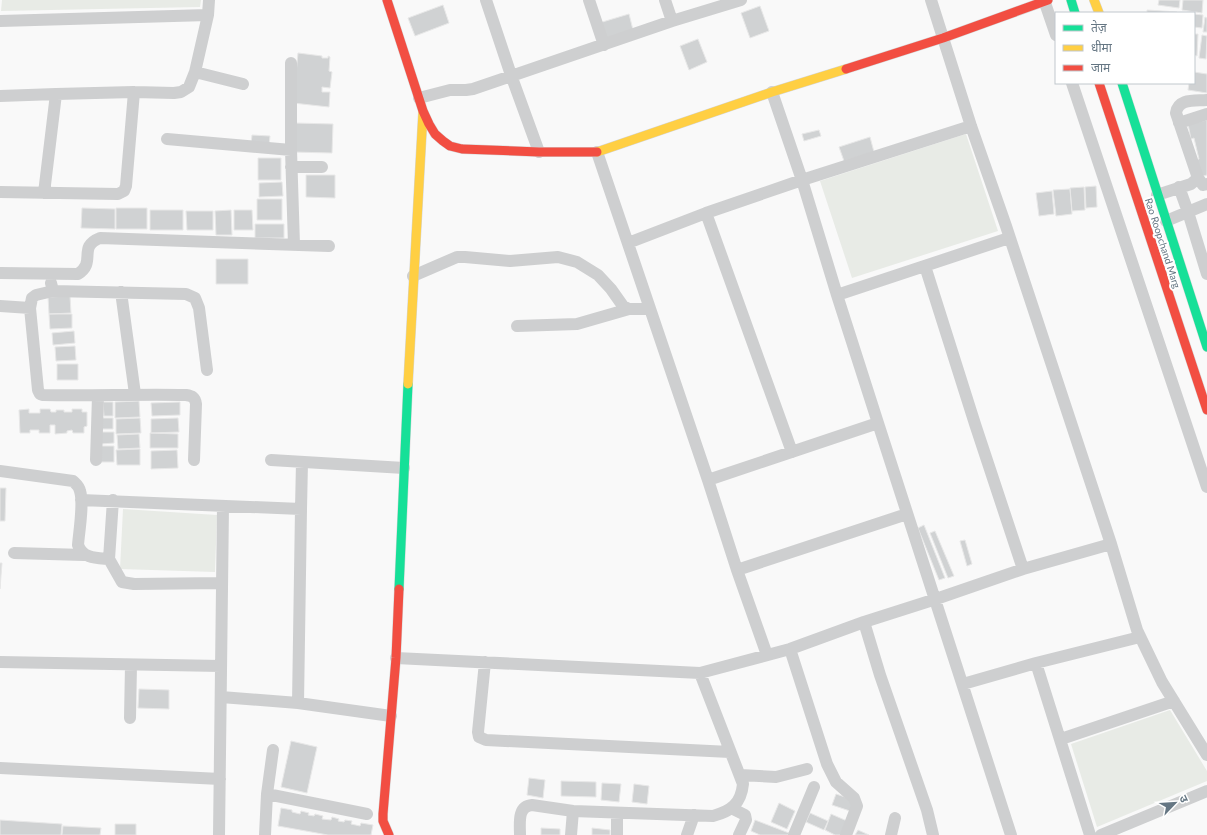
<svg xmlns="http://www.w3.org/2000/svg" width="1207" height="835" font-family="Lato,'Noto Sans Devanagari',sans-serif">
  <rect width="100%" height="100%" fill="#f9f9f9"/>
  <path fill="#e8ebe6" d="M2,0H201L200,7L1,11Z
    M966,134L998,231L852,278L820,181Z
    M123,509L217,515L215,572L120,569Z
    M1170,710L1207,771V781L1097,827L1071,744Z"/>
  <path fill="#d0d2d3" stroke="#e8e8e8" d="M1159,0H1180L1179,8L1158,5Z
    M1183,0H1203L1202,13L1182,10Z
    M443,5L449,23L415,36L408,18Z
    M760,6L769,31L750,38L741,13Z
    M1147,10L1177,12V13H1147Z
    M629,14L634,34L605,43L599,23Z
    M1194,14L1203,15L1202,28L1194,27Z
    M1205,17L1207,18V32H1203Z
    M1194,34H1198L1197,56L1194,55Z
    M1202,35L1207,36L1206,59L1199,58Z
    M698,39L707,62L689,70L680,46Z
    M298,53L322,56V58H328V56L330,57L329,71L332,72L330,88L322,87V92H330L329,107L293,103Z
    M1194,72L1207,74V93L1188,90L1189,83H1194Z
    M1207,120V175L1200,177L1196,160L1199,159L1194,138L1191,139L1188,124Z
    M294,123L333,124L332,153L293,152Z
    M819,130L821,136L804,141L802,134Z
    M252,135L270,136L269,146L251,144Z
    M870,137L874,152L844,161L839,147Z
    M258,158H281V180H258Z
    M306,175H335V198L306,197Z
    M282,182L283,196L259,197V183Z
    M1096,186L1097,207L1086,208L1085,187Z
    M1084,187L1085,210L1072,211L1070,188Z
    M1070,189L1072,214L1056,216L1053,190Z
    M1052,191L1054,214L1039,216L1036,193Z
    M257,199H282V220H257Z
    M82,208L115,209V229L81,228Z
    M116,208H147V229H116Z
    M150,210H183V230H150Z
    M231,210L232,235H216L215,211Z
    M234,210H252L253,230H234Z
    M186,211H213V230H187Z
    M255,224H284V238H255Z
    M216,259H248V284H216Z
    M70,296L71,313L49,314L48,297Z
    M49,314H72V328L50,329Z
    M74,331L75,343L53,345L52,333Z
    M75,346L76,360L56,361L55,347Z
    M57,364H78V380H57Z
    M139,401L140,417L115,418V402Z
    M103,402H113V416H104Z
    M180,402V415L152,416L151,403Z
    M29,409V413H40V409H50L51,412H56V410H64V412H72V409H82V412H87V426L84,427V433H73L72,430L67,431V433L55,434V425H50V433H39V430H30V433H20L19,410Z
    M101,418H113V429H102Z
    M140,418L141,433L116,434V419Z
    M178,418L179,432L151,433V419Z
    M101,432H114V443L101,444Z
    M150,433L178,434V448H150Z
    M139,434L140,448L118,449L117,435Z
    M100,446H114V462H100Z
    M140,449V465H117L116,450Z
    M177,450L178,468L151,469V451Z
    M0,488H6L5,521H0Z
    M924,525L945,578L939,580L918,528Z
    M935,531L954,576L948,578L930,533Z
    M965,540L972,564L967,566L960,541Z
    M0,563H2L0,589Z
    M139,689L169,690V709L138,708Z
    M291,741L317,747L307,793L281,787Z
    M529,778L545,780L543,798L527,795Z
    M561,781L596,782V797L561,796Z
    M602,783L621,784L619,802L601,800Z
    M634,784L649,786L647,804L632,802Z
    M836,794L854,800L850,811L832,805Z
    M779,803L795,811L787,829L771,822Z
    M281,808L292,810V812L300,814L301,811L309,813L308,815L314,816L315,814L323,816L322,819L331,820L332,817L339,819L338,821L344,822L345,820L352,821L351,824L360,826L361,823L373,825L371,835H328L278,826Z
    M810,813L828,821L824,830L806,822Z
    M831,814L847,821L841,835H835L825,830Z
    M0,820L62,824L61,835H0Z
    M755,820L789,833L788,835H760L751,831Z
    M115,824H136V835H115Z
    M63,826L101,828L100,835H62Z
    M541,828L560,829V835H541Z
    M592,828L610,830V835H592Z
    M858,830L869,835H855Z"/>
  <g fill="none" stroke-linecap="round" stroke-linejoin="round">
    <defs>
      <path id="fast" d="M1071,0L1075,13
        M1122,83L1207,347
        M399,589L408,384"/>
      <path id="slow" d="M1094,0L1099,13
        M597,152L772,92L846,69
        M408,384L423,112"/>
      <path id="jam" d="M387,0L423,111L429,124L435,134L443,141L450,146L462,149L539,152H597
        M846,69L943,38L1048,0
        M1099,83L1207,410
        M389,835L383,821V814L396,658L399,589"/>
    </defs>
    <use href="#fast" stroke="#d5d6d7" stroke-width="10"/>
    <use href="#slow" stroke="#d5d6d7" stroke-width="10"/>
    <use href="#jam" stroke="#d5d6d7" stroke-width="10"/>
    <path stroke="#cecfd0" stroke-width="12" d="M486,0L511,75L539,152
      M589,0L604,45
      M665,0L672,21
      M931,0L971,126L1006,226L1111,544L1137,630L1162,682L1207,755
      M1044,0L1056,35
      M0,21L208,15
      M291,63V150L294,245
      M195,72L243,84
      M1072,83L1207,487
      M772,92L802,180L837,295L878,423L1011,835
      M0,96L56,94
      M419,98L450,90H466L473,89L672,21L741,0
      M1207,100C1195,101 1178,98 1176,113L1198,178L1203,185L1207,184
      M1179,123L1207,114
      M167,139L291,150
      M597,152L708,480L737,570L767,655
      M291,167H322
      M1179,187L1188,212L1207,274
      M0,192L118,194L124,191L126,186L134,92
      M44,193L56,94L134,92L174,93L181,92L189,87L195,72L208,15L209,0
      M1157,195L1191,184L1198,178
      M706,213L792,452
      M1166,221L1207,204
      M628,243L706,213L802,180L971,126
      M925,266L975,424L1023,569
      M0,273L78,274C97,262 77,247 100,238L329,246
      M413,276L457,257H465L510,261L558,257L577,262L598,275L611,289L623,306L629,309H650
      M51,283L53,291L186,294L195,298L199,308L207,370
      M53,291L36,295L32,298L30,308L38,390L40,394L43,395C91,396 138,394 186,395C192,396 195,397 196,404L194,460
      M121,292L135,394
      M837,295L1009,238
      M0,306L30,308
      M517,326L577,324L629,309
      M96,460L98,396
      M271,460L404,468
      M0,471L73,481C76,484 79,486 80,491C84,503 79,532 78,545C83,559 97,558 109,559
      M708,480L878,423
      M81,500L301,509
      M113,500L109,559L122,582L134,584L222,583
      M14,553L84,555
      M737,570L907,514
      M864,622L880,675L927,810L933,835
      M790,649L827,764L836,782L854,798L857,806L846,835
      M396,658L700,673L790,649L864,622L936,599L1023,569L1111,544
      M0,662L221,666
      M485,662L478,732L479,737L486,740L730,752
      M1036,663L1090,835
      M963,684L1036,663L1140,637
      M221,697L298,703L391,716
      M298,703L301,509L302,462
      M130,718L131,665
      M1061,739L1174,701
      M0,768L220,779
      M740,775L776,777L807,769
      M267,794L273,750
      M731,808L745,815L746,820L739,835
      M219,835L223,506
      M265,835L267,794L367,814
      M520,835C520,824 517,806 532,805L573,811L713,816C731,811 741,804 743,784L700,673
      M571,835L573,811
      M617,835V813
      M687,835L694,815
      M794,835L814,787
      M891,835L895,818
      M1101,835L1207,791"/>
    <use href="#fast" stroke="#16e098" stroke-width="9"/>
    <use href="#slow" stroke="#ffcf43" stroke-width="9"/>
    <use href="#jam" stroke="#f24e42" stroke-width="9"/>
  </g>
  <g text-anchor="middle" stroke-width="4" stroke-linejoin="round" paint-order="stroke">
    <g font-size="10" fill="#657683" stroke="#fff">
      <text transform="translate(1163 243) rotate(72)" y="4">Rao Roopchand Marg</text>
    </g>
  </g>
  <rect x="1055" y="12" width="140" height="72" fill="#ffffff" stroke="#c1c8cd"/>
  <rect x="1063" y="25" width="20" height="6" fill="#16e098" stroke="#c1c8cd"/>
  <text x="1091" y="32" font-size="12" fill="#657683">तेज़</text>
  <rect x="1063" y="45" width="20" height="6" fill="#ffcf43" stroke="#c1c8cd"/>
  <text x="1091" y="52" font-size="12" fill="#657683">धीमा</text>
  <rect x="1063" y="65" width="20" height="6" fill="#f24e42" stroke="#c1c8cd"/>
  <text x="1091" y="72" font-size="12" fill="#657683">जाम</text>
  <g transform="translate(1175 803) rotate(65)" stroke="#ffffff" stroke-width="3" paint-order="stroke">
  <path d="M0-3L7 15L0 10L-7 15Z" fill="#657683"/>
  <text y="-6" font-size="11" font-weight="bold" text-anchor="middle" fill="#657683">उ</text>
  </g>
</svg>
